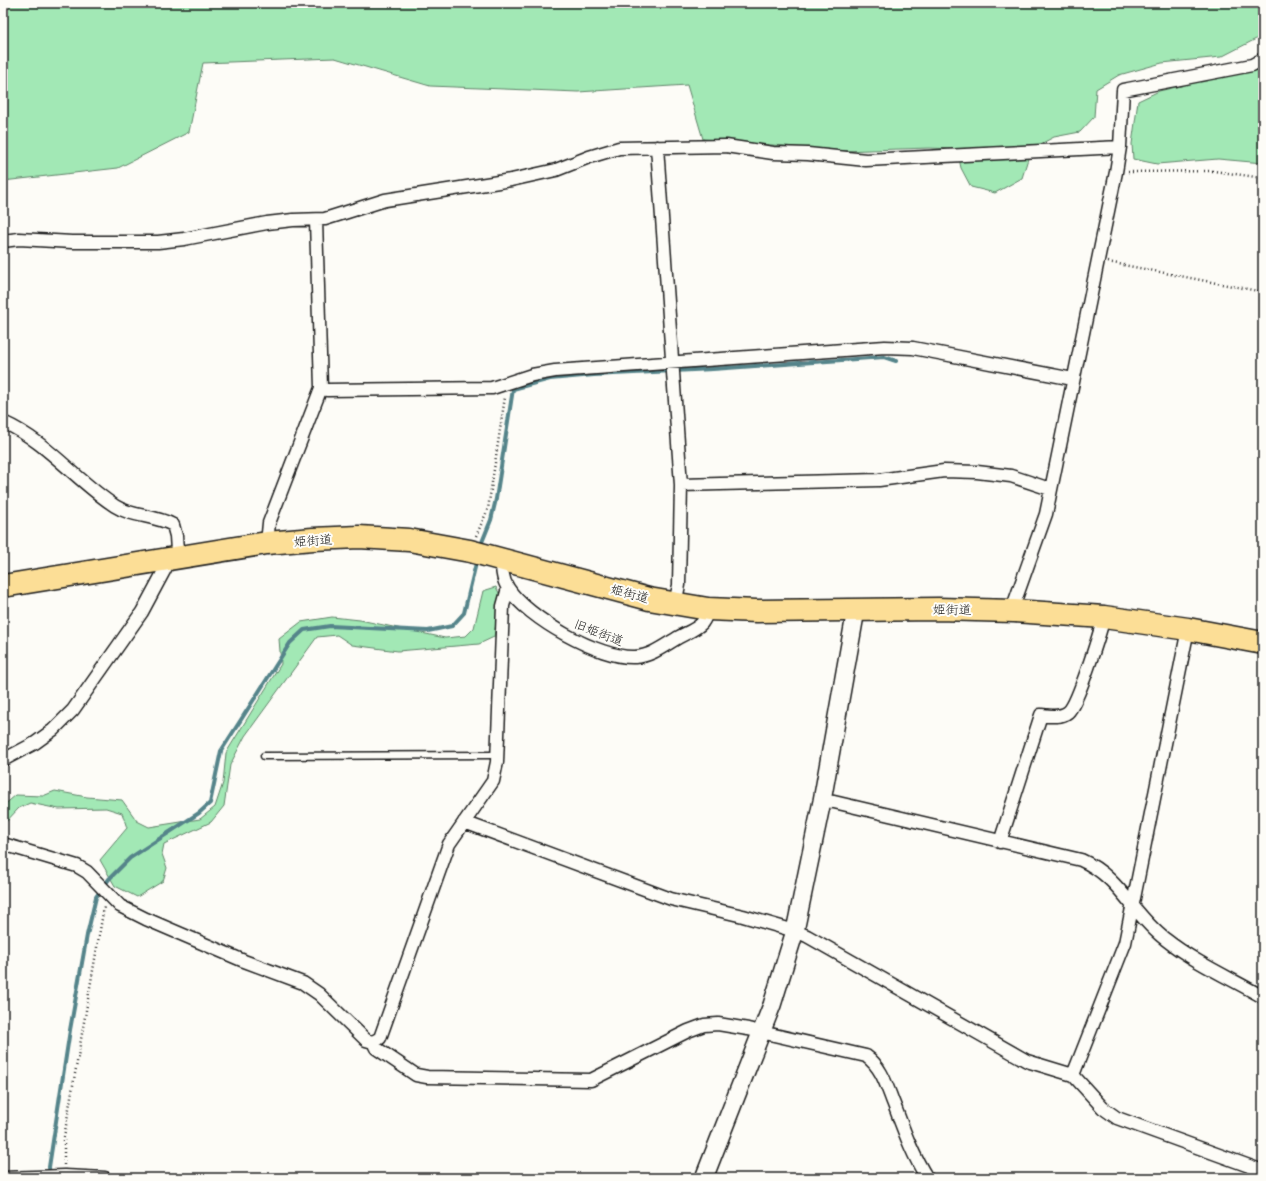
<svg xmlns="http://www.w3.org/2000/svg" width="1266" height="1181" font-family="'Gochi Hand','Klee One',sans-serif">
  <rect width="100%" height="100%" fill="#fdfcf7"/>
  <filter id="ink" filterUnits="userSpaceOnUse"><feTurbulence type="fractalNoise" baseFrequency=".025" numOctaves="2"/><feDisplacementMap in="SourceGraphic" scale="8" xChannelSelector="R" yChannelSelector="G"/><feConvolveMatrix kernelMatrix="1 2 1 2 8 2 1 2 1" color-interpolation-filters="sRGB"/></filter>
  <g filter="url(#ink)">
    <path fill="#a2e8b5" stroke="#5f8268" d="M3,3H1255C1266,17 1263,22 1258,38L1221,57L1162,63L1119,75L1096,89L1094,117L1080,132L1054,137L1031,149L1022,178L995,193L971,187L961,168L957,149L929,148L841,151L703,139L687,85L578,92L430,86L335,58L203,63L189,132L118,168L3,181Z
      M1263,56V163L1218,159L1157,164L1133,159L1132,144L1138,101L1159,91L1231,74Z
      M496,587L500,595L494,637L479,644L398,651L352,645L337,635L317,637L245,736L230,765L224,806L211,822L164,844L162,854L167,868L163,881L137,897L115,886L100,860L127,828L122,813L106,808L59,809L30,803L19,808L3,825V806L16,795L43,796L55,791L87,797L122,800L137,821L149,827L200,819L215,807L223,783L226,753L281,664L279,639L301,622L332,617L360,620L445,638L466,636L474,628L483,591Z"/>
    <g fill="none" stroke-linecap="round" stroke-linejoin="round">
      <path stroke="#54848a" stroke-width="4" d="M480,547L491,520L496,499L513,389L550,379L594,375L713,369L884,357L896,361
        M50,1176L49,1167L70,1030L87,935L96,897L109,879L130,858L199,813L210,803L221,751L290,643L304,630L330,626L428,631L452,626L464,613L477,559"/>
      <defs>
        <path id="lane" d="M264,756L497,755"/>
        <path id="street" d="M657,147L681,485L679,585L675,604
          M3,241L19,239L72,242H158L184,239L267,223L293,220L325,219L385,200L511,180L556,170L589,157L619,148L726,146L773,153L808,154L866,160L1120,147
          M321,388L327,390L492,388L532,375L555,371L885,347L913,348L1073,379
          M3,422C48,442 75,480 115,506C132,517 155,515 173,525L176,536L177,551L171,558L142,612L73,710L53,730L35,743L3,760
          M681,485L879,480L944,471L977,472L1011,476L1050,489
          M267,543L269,523L321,388L316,220
          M502,559C502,569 502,579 508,588C527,618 600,659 635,657C652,656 665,645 679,637C686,633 697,629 702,623C705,619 707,613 708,609
          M1014,611L1015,601L1046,514L1116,172L1120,147L1123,90L1252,65L1263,59
          M822,801L834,802L1081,860C1120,877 1133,915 1165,939C1194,962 1230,978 1263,997
          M464,822L671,899L743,916L795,931L807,936L1027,1061L1073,1075L1103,1108L1117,1118L1263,1171
          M1000,842L1041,715C1050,716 1061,718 1068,712C1078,704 1100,632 1104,617
          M3,844L77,866L87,872L120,906L146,919L244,961L303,983L319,994L366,1040L373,1042L376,1048L416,1075L427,1077L591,1080L688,1031L704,1025L718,1024L748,1029L866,1056C883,1068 887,1088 895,1107C904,1131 913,1156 927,1178
          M373,1042L380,1038L449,844L493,781L497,762L503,606L508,588
          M1073,1075L1125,943L1188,629
          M3,1178L65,1176L105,1178"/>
        <path id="secondary" d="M704,1178L772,1005L795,931L822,801L856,610"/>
        <path id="highway" d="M3,586L267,543L313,539L359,537L409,540L470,551L649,599L708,609L757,611L938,609L1014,611L1104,617L1188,629L1263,643"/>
      </defs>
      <use href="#lane" stroke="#1c1c1c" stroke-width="9"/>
      <use href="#street" stroke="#1c1c1c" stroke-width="15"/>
      <use href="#secondary" stroke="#1c1c1c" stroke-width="20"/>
      <use href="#highway" stroke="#1c1c1c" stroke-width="25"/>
      <path stroke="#1c1c1c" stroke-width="2.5" stroke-dasharray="1 3" stroke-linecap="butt" d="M1128,172L1214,171L1263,178
        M1108,262L1263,292
        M476,536L488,509L505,397
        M64,1165V1137L104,907"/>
      <use href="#lane" stroke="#fdfcf7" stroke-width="6"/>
      <use href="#street" stroke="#fdfcf7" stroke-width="12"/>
      <use href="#secondary" stroke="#fdfcf7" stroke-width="17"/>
      <use href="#highway" stroke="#fcde96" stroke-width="22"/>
    </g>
  </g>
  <g text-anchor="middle" stroke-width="4" stroke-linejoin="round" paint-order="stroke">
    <g font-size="13" fill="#1c1c1c" stroke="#fdfcf7">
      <text transform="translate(313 540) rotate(-4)" y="5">姫街道</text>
      <text transform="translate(630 593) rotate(15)" y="5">姫街道</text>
      <text transform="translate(952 609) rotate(1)" y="5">姫街道</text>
      <text transform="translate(599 632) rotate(21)" y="5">旧姫街道</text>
    </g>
  </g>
  <rect width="1266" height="1181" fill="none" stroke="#fdfcf7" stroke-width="16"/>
  <rect x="8" y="8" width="1250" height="1165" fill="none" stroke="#1c1c1c" stroke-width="1.5" filter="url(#ink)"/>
</svg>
